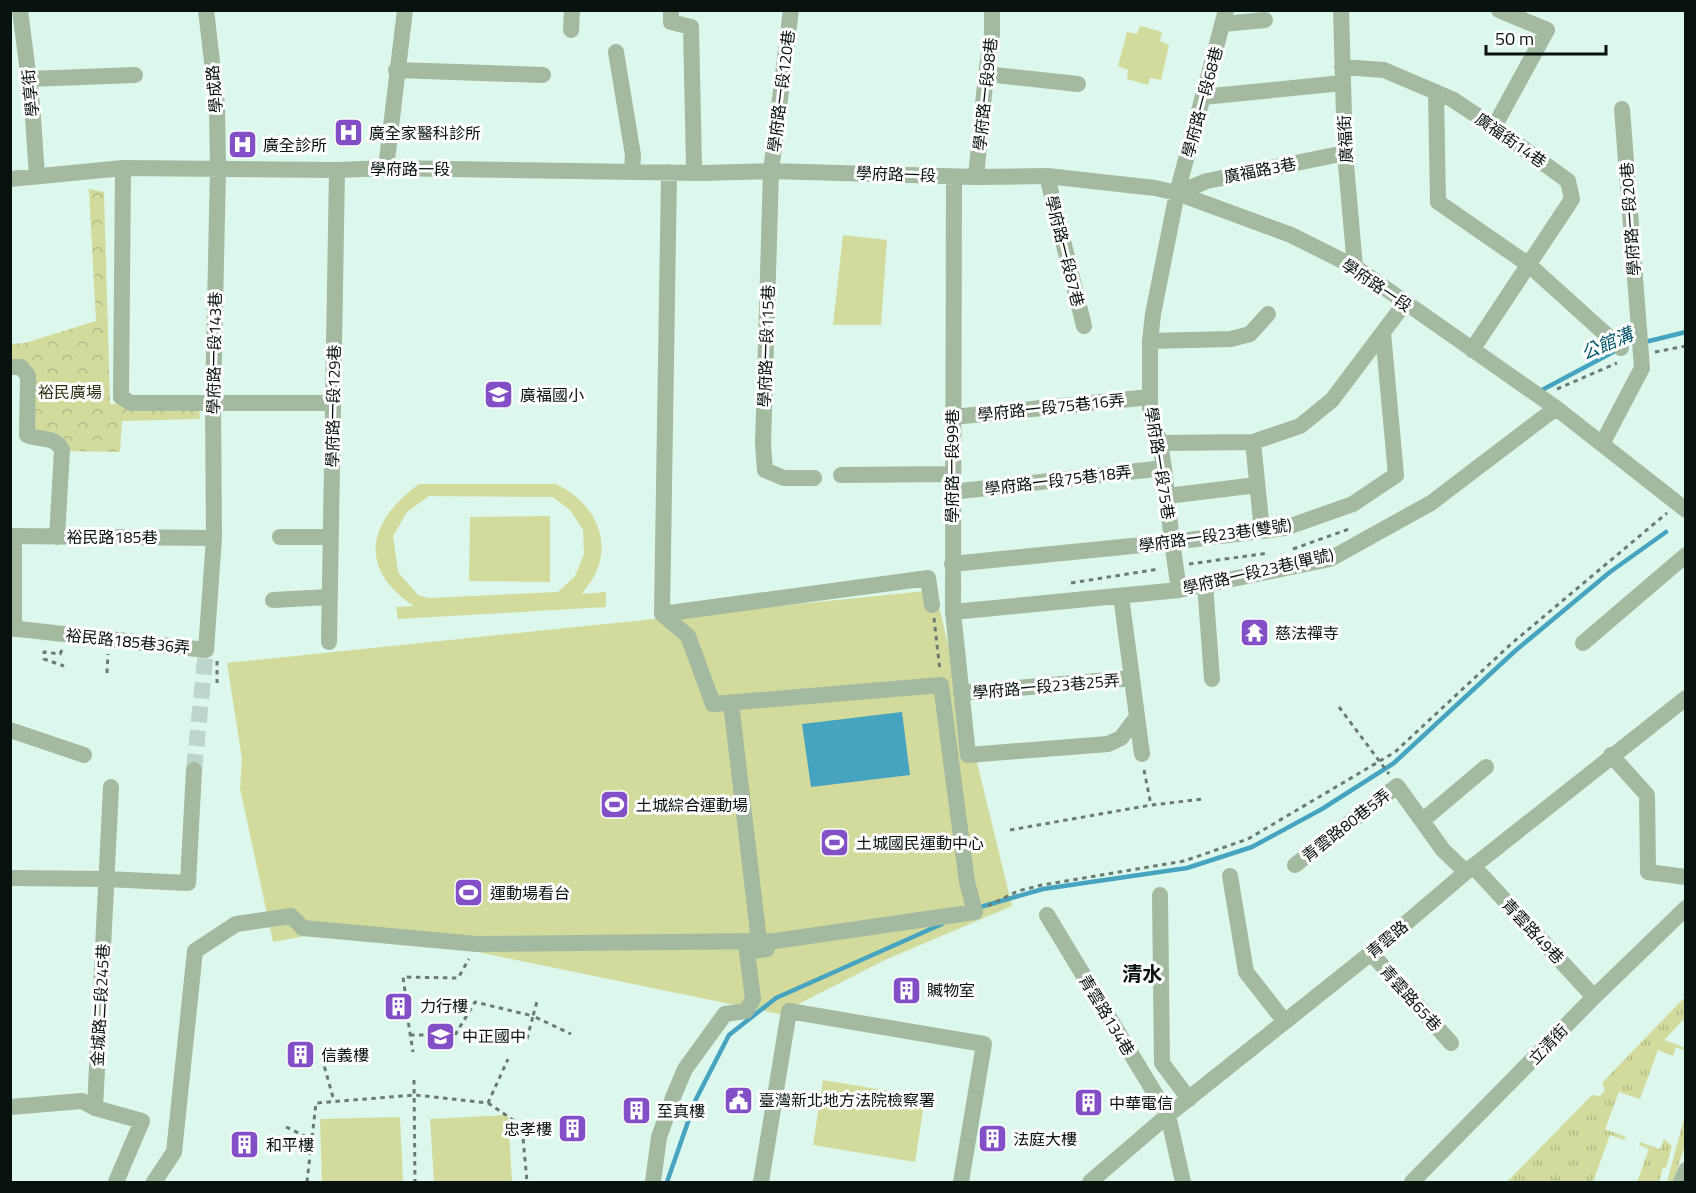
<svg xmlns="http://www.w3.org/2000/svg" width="1696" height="1193" font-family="'Titillium Web','Noto Sans TC',sans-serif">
  <defs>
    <pattern id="grass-tufts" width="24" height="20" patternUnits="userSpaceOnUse" patternTransform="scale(1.5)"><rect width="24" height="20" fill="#d2db9c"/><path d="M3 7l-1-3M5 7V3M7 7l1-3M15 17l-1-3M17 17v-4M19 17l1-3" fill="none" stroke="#b3bb85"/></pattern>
    <pattern id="forest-crowns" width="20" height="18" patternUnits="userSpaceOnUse" patternTransform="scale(1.5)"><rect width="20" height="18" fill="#d2db9c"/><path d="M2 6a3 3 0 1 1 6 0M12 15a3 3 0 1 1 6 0" fill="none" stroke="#b3bb85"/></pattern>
  </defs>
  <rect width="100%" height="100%" fill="#dcf8ec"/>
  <path fill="url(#grass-tufts)" d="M1685,997V1018L1664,1040L1685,1048V1051L1676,1047L1673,1056L1658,1050L1640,1099L1619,1092L1605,1129L1626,1137L1624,1140L1610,1135L1593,1182H1507L1592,1095L1600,1096L1605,1090L1602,1083Z
    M1685,1115V1145L1673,1182H1667Z
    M1664,1139L1672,1146L1666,1168L1663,1167L1659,1182H1637L1649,1149L1639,1145L1640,1142L1660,1149Z"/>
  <path fill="url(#forest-crowns)" d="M89,189L104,192L110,404L199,407L200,419L122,421L120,452L65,451L63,437L32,433L31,365H11L10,344L25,343L96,321Z"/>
  <path fill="#d2db9c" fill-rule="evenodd" d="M1140,26L1162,32L1160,41L1169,45L1161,80L1150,78L1148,85L1127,79L1128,70L1118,66L1127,32L1137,34Z
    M843,235L887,240L881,325H833Z
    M419,484H556C588,499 612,533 597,570C594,579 587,586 582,594L606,592V607L398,619L396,607L414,606C356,568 369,520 419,484ZM429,496L553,497L570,510L583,530L584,554L575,576L558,592L429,598L418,595L398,572L393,536L407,512Z
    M550,516V582L469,581L470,517Z
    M935,590L1012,906L885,960L779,1014L463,949L322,933L273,942L240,788L242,759L227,663Z
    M823,1080L925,1097L915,1162L813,1145Z
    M508,1115L512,1182H434L430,1119Z
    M400,1117L403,1182H322L320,1119Z"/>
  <path fill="#47a4c0" d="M902,712L910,775L811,787L802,724Z"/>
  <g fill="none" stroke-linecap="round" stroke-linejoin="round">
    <path stroke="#47a4c0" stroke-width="4.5" d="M1645,342L1686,332
      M1542,390L1617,350
      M977,908L1043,889L1187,868L1252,847L1322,809L1394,763L1515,651L1610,572L1666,532
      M667,1182L696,1099L729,1035L776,998L942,924"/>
    <path stroke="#bcd6cb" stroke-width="16" stroke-dasharray="16 8" stroke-linecap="butt" d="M194,770L206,650"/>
    <path stroke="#697c74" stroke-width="3" stroke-dasharray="4.5 4.5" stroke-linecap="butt" d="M1655,352L1686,346
      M1557,389L1617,363
      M1293,549L1349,529
      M1189,564L1269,553
      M1071,583L1159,569
      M934,618L940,671
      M62,650L60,654L44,652V659L64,666
      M217,661V683
      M107,673L108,654
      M1339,707L1389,774
      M1144,770L1151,805
      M1010,830L1151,805L1204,799
      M988,906L1018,891L1042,885L1184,861L1248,839L1395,752L1511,644L1667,513
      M405,991L403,977L458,978L469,959
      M407,1014L413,1052
      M410,1035H455L475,1002L533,1016L538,998
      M527,1039L533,1016L571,1034
      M322,1058L334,1101
      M414,1080L415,1182
      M488,1103L522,1126L527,1182
      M522,1126L547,1123
      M286,1127L311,1139
      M307,1182L316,1103L415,1095L488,1103L508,1059"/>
    <path stroke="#a3b9a0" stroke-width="16" d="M20,10L32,104L37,176
      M671,10V22L691,27L694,167
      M791,10L771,171L763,444L765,470L784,478H814
      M1341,10L1345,153L1355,267
      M1223,24L1265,20
      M571,30L572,10
      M616,52L633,155L632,171
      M1342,67L1384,70L1452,99L1494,127L1568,181L1572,199L1472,350
      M396,70L543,75
      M986,74L1078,84
      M29,79L135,75
      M1436,92L1438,202L1529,265L1621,348
      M1203,97L1343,83
      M1494,127L1547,30L1499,10
      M123,168L121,397L131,403H333
      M386,168L405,10
      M1047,176L1084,326
      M954,177L953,612L968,755L1108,744L1121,738L1136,718
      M976,177L986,74L992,34V10
      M10,179L123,168L337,170L386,168L703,173L771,171L976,177L1047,176L1155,188L1177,193L1291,235L1355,267L1556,408L1686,510
      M1177,193L1207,181L1345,153
      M1150,341L1231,339L1250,334L1268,314
      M10,367H21L28,376L27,435C40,441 55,435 62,450L57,537
      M953,417L1150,397
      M1253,442L1262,531
      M1160,443L1253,442L1300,426L1332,400L1405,303
      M1602,444L1642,368L1622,109
      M841,475L952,474
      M952,492L1164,468
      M1167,496L1257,485
      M10,536L214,538
      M280,537H331
      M952,564L1172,542L1285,528L1353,504L1396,475L1383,333
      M1205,584L1212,679
      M1179,590L1172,542L1164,468L1160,443L1150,410V341L1153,314L1177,193L1226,10
      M1121,596L1142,754
      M273,600L330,597
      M953,612L1179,590L1330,559L1431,503L1556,408
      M662,614L669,172
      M662,614L928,578L932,605
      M10,628L206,650L214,538L213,402L218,168L217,105L206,10
      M14,629V536
      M329,642L337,170
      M1583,643L1686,555
      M961,693L1131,678
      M731,703L759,941
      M10,730L84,755
      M1611,755L1647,795L1648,872L1686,877
      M111,787L95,1108L142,1121L116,1182
      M1422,821L1486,767
      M1295,865L1397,786L1443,850L1466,872
      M1473,866L1594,997
      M1230,876L1246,972L1285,1022
      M10,878L107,879L188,883L194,770
      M1160,895L1162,1063L1189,1099
      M1047,915L1168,1115L1183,1182
      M1371,953L1451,1043
      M10,1107L82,1101L95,1108
      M154,1182L174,1152L195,951L236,924L291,916L303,928L477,944L775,941L975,912L967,882L941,685L713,704L688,636L662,614
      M653,1182L659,1137L674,1095L685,1069L725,1014L746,1011L753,999L747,952L767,949
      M761,1182L789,1011L984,1044L961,1182
      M1090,1182L1168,1115L1371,953L1466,872L1686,698
      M1412,1182L1594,997L1686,908
      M1681,1182L1686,1170"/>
  </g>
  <defs>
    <symbol id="hospital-square" viewBox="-11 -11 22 22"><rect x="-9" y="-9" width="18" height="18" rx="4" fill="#834fc7" stroke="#fefefe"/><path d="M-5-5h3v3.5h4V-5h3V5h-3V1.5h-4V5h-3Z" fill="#fff"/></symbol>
    <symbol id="school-square" viewBox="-11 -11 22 22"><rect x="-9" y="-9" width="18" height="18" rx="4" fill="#834fc7" stroke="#fefefe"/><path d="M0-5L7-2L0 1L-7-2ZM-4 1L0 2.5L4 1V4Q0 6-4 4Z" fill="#fff"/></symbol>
    <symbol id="temple-square" viewBox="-11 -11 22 22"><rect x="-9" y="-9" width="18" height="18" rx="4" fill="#834fc7" stroke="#fefefe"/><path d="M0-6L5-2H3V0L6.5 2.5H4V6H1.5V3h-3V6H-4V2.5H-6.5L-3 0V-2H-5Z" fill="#fff"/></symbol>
    <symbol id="stadium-square" viewBox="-11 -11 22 22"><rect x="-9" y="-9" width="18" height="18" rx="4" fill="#834fc7" stroke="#fefefe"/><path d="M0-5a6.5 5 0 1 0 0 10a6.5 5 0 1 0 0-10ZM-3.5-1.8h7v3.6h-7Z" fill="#fff"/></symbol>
    <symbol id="building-square" viewBox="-11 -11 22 22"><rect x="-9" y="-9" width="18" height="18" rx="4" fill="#834fc7" stroke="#fefefe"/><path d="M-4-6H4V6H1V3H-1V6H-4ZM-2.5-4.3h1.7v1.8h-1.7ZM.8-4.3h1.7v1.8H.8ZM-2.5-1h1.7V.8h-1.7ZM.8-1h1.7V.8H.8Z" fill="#fff"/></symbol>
    <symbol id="civic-square" viewBox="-11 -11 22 22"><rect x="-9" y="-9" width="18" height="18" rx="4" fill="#834fc7" stroke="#fefefe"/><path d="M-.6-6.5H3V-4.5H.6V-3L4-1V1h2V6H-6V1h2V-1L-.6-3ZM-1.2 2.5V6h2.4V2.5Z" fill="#fff"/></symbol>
  </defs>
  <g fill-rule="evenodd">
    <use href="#hospital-square" x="332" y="116" width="33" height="33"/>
    <use href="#hospital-square" x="226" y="128" width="33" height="33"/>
    <use href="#school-square" x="482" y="378" width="33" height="33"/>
    <use href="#temple-square" x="1238" y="616" width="33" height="33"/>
    <use href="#stadium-square" x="598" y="788" width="33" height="33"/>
    <use href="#stadium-square" x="818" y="826" width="33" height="33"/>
    <use href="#stadium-square" x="452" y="876" width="33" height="33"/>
    <use href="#building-square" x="890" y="974" width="33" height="33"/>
    <use href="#building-square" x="382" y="990" width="33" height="33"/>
    <use href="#school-square" x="424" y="1020" width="33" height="33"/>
    <use href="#building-square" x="284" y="1038" width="33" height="33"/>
    <use href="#civic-square" x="722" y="1084" width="33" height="33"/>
    <use href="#building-square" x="1072" y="1086" width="33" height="33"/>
    <use href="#building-square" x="620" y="1094" width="33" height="33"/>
    <use href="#building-square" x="556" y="1112" width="33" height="33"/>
    <use href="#building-square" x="976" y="1122" width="33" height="33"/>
    <use href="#building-square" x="228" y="1128" width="33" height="33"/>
  </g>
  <g text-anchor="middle" stroke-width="6" stroke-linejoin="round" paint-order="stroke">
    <g font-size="16" fill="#08120e" stroke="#fefefe">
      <text transform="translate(214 89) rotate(-95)" y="6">學成路</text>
      <text transform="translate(781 91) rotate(-83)" y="6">學府路一段120巷</text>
      <text transform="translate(30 93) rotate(-96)" y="6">學享街</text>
      <text transform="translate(985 94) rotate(-84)" y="6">學府路一段98巷</text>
      <text transform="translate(1202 102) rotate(-75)" y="6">學府路一段68巷</text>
      <text transform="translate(1345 139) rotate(-93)" y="6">廣福街</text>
      <text transform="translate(1511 140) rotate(35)" y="6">廣福街14巷</text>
      <text x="410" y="175">學府路一段</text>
      <text transform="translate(1260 170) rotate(-11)" y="6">廣福路3巷</text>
      <text transform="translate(896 174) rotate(2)" y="6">學府路一段</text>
      <text transform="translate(1630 219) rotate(-94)" y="6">學府路一段20巷</text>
      <text transform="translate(1065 251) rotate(76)" y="6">學府路一段87巷</text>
      <text transform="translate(1377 285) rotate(34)" y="6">學府路一段</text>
      <text transform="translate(766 346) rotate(-88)" y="6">學府路一段115巷</text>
      <text transform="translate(214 353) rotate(-89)" y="6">學府路一段143巷</text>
      <text transform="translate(333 406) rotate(-89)" y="6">學府路一段129巷</text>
      <text transform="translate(1051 407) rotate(-6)" y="6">學府路一段75巷16弄</text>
      <text transform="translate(1160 463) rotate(81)" y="6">學府路一段75巷</text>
      <text transform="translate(952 466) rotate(-90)" y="6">學府路一段99巷</text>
      <text transform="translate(1058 480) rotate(-7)" y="6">學府路一段75巷18弄</text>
      <text transform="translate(1215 535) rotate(-8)" y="6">學府路一段23巷(雙號)</text>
      <text x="112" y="543">裕民路185巷</text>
      <text transform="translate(1258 571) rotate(-13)" y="6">學府路一段23巷(單號)</text>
      <text transform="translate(128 641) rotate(6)" y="6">裕民路185巷36弄</text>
      <text transform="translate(1046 686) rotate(-5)" y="6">學府路一段23巷25弄</text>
      <text transform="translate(1346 825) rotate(-38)" y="6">青雲路80巷5弄</text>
      <text transform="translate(1533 931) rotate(47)" y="6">青雲路49巷</text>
      <text transform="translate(1387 939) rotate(-40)" y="6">青雲路</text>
      <text transform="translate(1411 998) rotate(48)" y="6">青雲路65巷</text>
      <text transform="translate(100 1005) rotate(-87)" y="6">金城路二段245巷</text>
      <text transform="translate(1107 1015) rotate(59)" y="6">青雲路134巷</text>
      <text transform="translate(1548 1044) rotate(-46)" y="6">立清街</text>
    </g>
    <g font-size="16" fill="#08120e" stroke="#fefefe" text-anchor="start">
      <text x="369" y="139">廣全家醫科診所</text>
      <text x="263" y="151">廣全診所</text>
      <text x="520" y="401">廣福國小</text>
      <text x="1275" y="639">慈法禪寺</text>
      <text x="636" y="811">土城綜合運動場</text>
      <text x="856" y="849">土城國民運動中心</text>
      <text x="490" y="899">運動場看台</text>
      <text x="927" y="996">贓物室</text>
      <text x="420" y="1012">力行樓</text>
      <text x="462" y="1042">中正國中</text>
      <text x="321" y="1061">信義樓</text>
      <text x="759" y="1106">臺灣新北地方法院檢察署</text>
      <text x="1109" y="1109">中華電信</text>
      <text x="657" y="1117">至真樓</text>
      <text x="552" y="1135" text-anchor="end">忠孝樓</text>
      <text x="1013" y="1145">法庭大樓</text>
      <text x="266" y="1151">和平樓</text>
    </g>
    <g font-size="16" fill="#2e3212" stroke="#fefefe">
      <text x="70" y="398">裕民廣場</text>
    </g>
    <g font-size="18" font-style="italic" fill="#015468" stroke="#fefefe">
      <text transform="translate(1607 344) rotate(-23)" y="6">公館溝</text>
    </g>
    <g font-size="20" font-weight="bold" fill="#08120e" stroke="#fefefe">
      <text x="1142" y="981">清水</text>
    </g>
  </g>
  <rect width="1696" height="1193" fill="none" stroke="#08120e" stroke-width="24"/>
  <path d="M1486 45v9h120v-9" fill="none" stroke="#08120e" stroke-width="3"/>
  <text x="1495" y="45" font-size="18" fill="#08120e" stroke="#fefefe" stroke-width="4.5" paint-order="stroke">50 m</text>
</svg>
